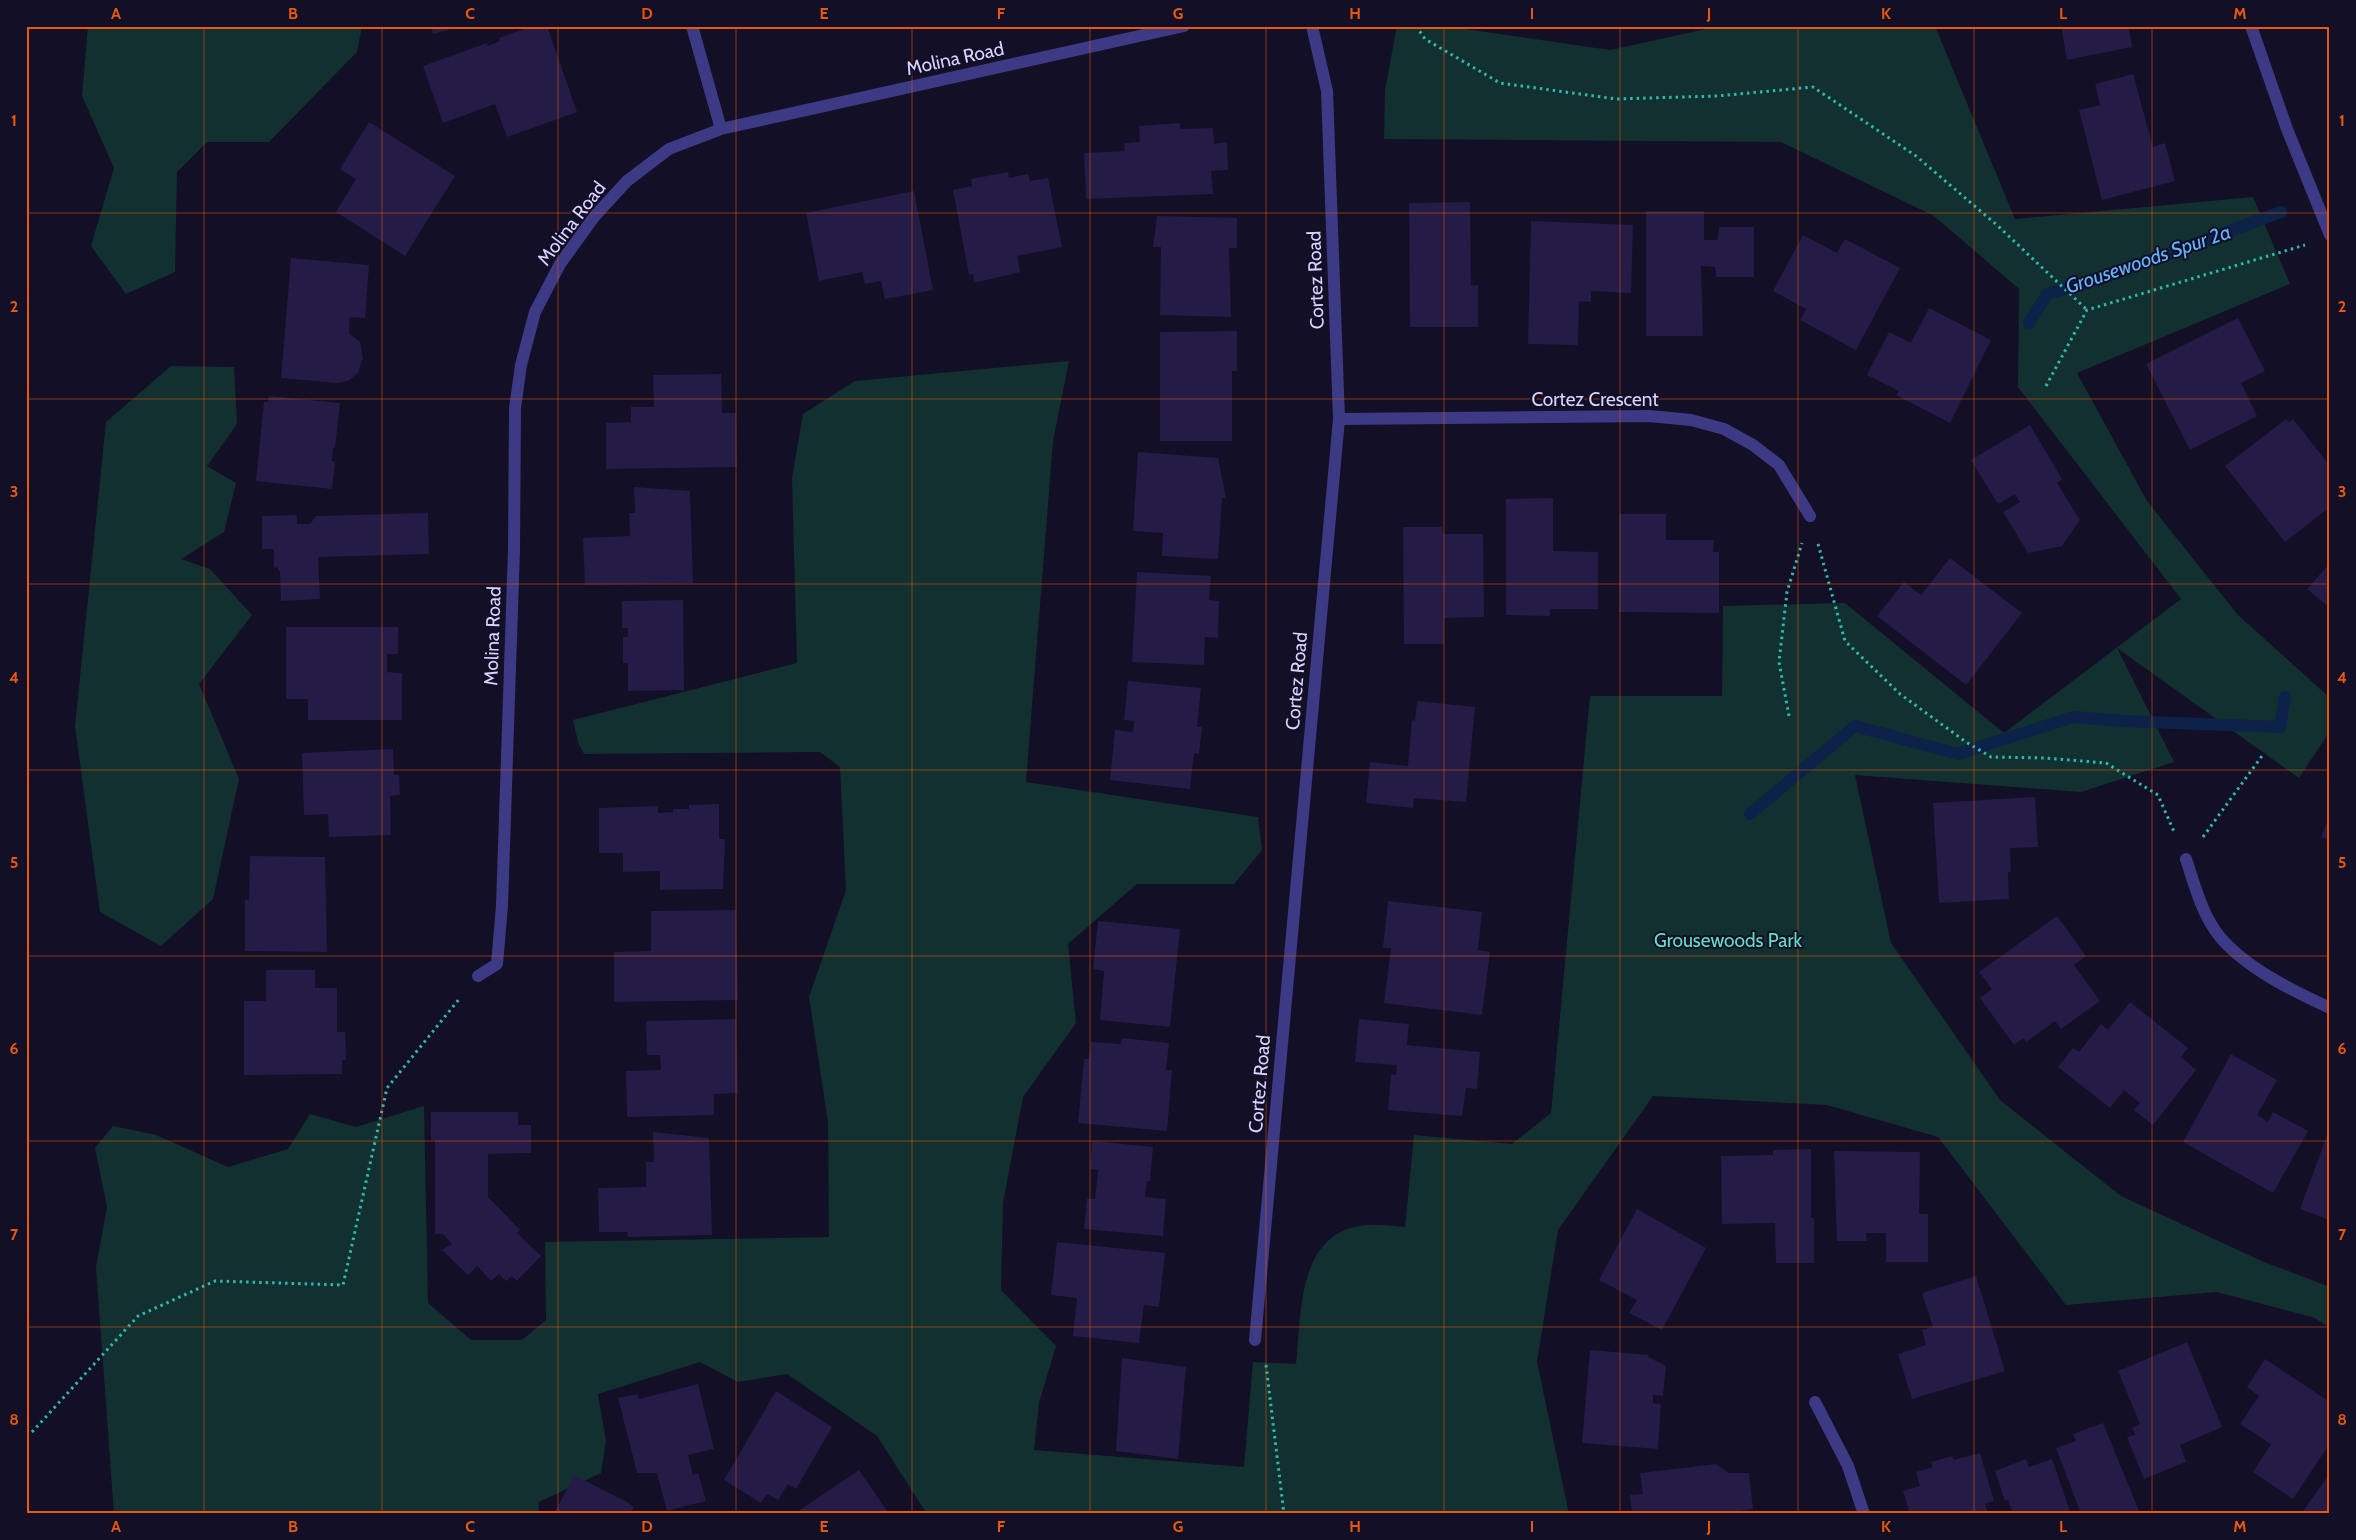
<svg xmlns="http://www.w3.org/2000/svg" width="2356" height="1540" font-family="Cabin,sans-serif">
  <rect width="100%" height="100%" fill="#130f26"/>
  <path fill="#12302f" d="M88,26H362L357,52L269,142H207L177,172L175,272L126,294L91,246L114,168L82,96Z
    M1397,26H1444L1610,50L1720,26H1935L2015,219L2253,197L2290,284L2077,373L2147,501L2238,615L2330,698V731L2299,778L2117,648L2174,762L2081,792L1855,775L1891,943L2000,1100L2121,1196L2264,1262L2330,1287V1328L2315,1318L2217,1292L2066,1305L1938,1137L1827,1105L1653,1096L1558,1230L1537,1362L1569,1514H927L877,1436L787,1374L738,1382L700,1362L598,1394L606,1441L601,1473L539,1502L538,1514H114L96,1267L107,1207L95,1148L113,1126L156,1135L228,1167L288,1149L310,1114L356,1127L424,1106L428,1303L471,1340H522L546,1320L545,1242L829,1237L828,1122L809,997L846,890L840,767L820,752L584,754L578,742L573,720L797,663L792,478L803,414L855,381L1069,361L1053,441L1026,782L1258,817L1262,850L1234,884H1137L1068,944L1076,1023L1023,1097L1003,1203L1001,1290L1056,1346L1039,1403L1034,1450L1244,1467L1253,1362L1296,1364C1302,1313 1296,1231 1367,1225C1379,1224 1392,1226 1405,1227L1414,1135L1512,1144L1551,1113L1590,696H1722L1723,606L1845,603L2004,733L2181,599L2018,387L2019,289L1934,216L1781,142L1384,139L1385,90Z
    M171,366L234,367L237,424L207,466L236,483L224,532L181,559L210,569L252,615L199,684L239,779L213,899L161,946L100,912L75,726L106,422Z"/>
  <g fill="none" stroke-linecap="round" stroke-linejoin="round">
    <path stroke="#0c2248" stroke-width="12" d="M2029,323L2047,294L2100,279L2281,212
      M1750,814L1855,726L1958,754L2073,717L2123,721L2280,727L2285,697"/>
  </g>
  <path fill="#241b47" d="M431,26H458V27L433,34Z
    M532,26H547L577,112L507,137L495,104L443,123L423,66L487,43L488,46L500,41L499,38Z
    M2061,26H2129L2132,47L2067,60Z
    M2133,74L2153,147L2165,143L2175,181L2102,200L2079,110L2100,105L2095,84Z
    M369,122L455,176L405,256L336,212L356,179L340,169Z
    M1180,123V129L1213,128L1214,144L1227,142L1228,170L1211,171L1213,194L1086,199L1084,153L1125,151L1124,143L1140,142L1139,126Z
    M1008,172L1009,178L1028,174L1030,181L1048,178L1062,247L1017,256L1020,272L974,283L973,274L969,275L953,190L972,186L971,179Z
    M914,191L933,290L885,299L881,281L865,284L862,272L819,281L806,213Z
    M1470,202L1471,286L1478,285V327H1410L1409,203Z
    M1646,211H1704V240H1718L1719,227H1754V277H1716L1715,267L1701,266L1703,336H1646Z
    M1157,216L1237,218V248H1229L1231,317L1160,315L1161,247H1153Z
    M1531,221L1633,225L1631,293L1591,291V302L1579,301L1578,345L1528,344Z
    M1803,235L1837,253L1845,239L1900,268L1856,350L1800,320L1806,309L1773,291Z
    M291,258L369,265L365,318L350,317L349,333L360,342L363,358L358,373L348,381L337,383L281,378Z
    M1929,308L1991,340L1950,423L1896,395L1899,391L1867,375L1889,332L1911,343Z
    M2238,318L2265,371L2241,383L2257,416L2190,450L2146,364Z
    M1237,331V371H1232V441H1160V332Z
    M721,374L722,413H736L737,467L606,469V423L631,422V407H654L653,375Z
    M269,396L340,403L335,448H333L332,461H335L332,489L256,481L264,402H268Z
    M2286,419L2289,422L2293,419L2330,466V507L2285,542L2225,466Z
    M2030,425L2062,479L2057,483L2080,520L2062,546L2028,553L2003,512L2020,502L2015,494L1998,504L1971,460Z
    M1138,452L1218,458L1226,498H1222L1218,559L1162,556L1163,533L1133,531Z
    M634,487L690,491L693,583L585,585L583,538L630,536L629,513H635Z
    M1553,498V551L1598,552V609H1550V616L1506,615V499Z
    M428,513L429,554L318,557L320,599L281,601L280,571H278V567L274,568V549H262V516L297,515V524H310L316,516Z
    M1619,514H1666V540H1714L1713,552H1719V613L1619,612Z
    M1403,527H1442L1443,534H1483L1484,617L1444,618V644H1404Z
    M1950,558L2022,613L1966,685L1877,616L1904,582L1921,595Z
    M2330,563V608L2307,589Z
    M1137,572L1211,576L1209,600L1219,601L1218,638L1205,637L1204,665L1132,662Z
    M683,600L684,690L628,691V663H623V637H628V628H622V601Z
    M286,627H398V654H387V672L402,673V720H308V699H286Z
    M1128,681L1201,688L1197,727H1202L1199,754L1194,753L1190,789L1110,780L1115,730L1133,732L1134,721L1124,720Z
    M1417,701L1475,707L1466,802L1414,798L1413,808L1366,803L1370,762L1408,766L1412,720L1415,721Z
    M393,749L394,775H399L400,795L390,796L391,835L329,837L328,814L304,815L302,753Z
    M2035,797L2038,847L2010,848L2011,872H2008L2009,899L1939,903L1933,803Z
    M719,804V839H725L723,889L660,890V871L623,872V853H599V808L658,806V813L673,812V809H689V805Z
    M2330,815V840L2321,837Z
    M250,856L325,857L327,952L245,951V900H249Z
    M1388,901L1482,912L1478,950L1490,952L1482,1015L1384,1003L1391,948H1383Z
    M736,910L738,1000L614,1002V952L651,951V911Z
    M2057,916L2086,956L2074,965L2100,1001L2061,1029L2055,1021L2026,1042L2024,1038L2014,1045L1980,998L1992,989L1979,972Z
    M1098,921L1180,929L1170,1027L1100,1020L1104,971L1093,969Z
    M266,970H315V988H337V1032H345L346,1060H342V1074L244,1075V1001H266Z
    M2130,1002L2188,1048L2181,1057L2196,1070L2153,1125L2134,1110L2140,1103L2124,1090L2110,1108L2058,1067L2073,1048L2079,1052L2101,1024L2108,1030Z
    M736,1019L738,1093L714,1094V1115L627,1117L626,1071L661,1070L660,1055H647L646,1021Z
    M1359,1019L1409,1024L1407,1045L1480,1052L1477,1089L1466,1088L1462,1116L1388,1110L1391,1074L1396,1075L1397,1065L1355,1062Z
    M1122,1038L1169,1043L1166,1070H1172L1167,1131L1078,1123L1084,1059H1089L1091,1042L1121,1044Z
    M2231,1054L2277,1080L2257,1115L2268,1122L2273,1112L2308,1131L2273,1193L2183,1142Z
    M431,1112H518V1125H531V1153L488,1154V1197L520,1230L517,1233L541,1256L517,1281L512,1276L506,1281L499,1274L491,1281L477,1266L468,1275L442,1250L452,1244L443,1234H435V1140H431Z
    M2330,1127V1220L2300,1209Z
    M653,1132L709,1138L712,1235L628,1237L627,1232H599L598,1188L646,1187V1162H654Z
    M1092,1141L1153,1147L1150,1181H1147L1145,1197L1166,1199L1163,1236L1084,1229L1087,1199H1095L1098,1170L1090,1169Z
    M1811,1149V1218H1814V1263H1776L1775,1223L1722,1224L1721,1156L1773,1155V1150Z
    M1834,1151L1920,1152L1919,1214H1928V1262H1886V1233H1866L1867,1241H1837Z
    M1637,1209L1706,1248L1662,1330L1629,1313L1637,1300L1599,1280Z
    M1057,1242L1165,1253L1159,1307L1144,1305L1139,1343L1073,1336L1077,1298L1051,1295Z
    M1976,1276L2005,1371L1912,1399L1898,1354L1926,1345L1922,1330L1933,1327L1922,1293Z
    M2187,1342L2222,1427L2180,1445L2186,1462L2144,1479L2127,1437L2135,1435L2132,1428L2140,1424L2118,1371Z
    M1590,1350L1649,1355L1648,1357L1666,1366L1663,1396L1653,1395V1403L1661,1404L1658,1449L1582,1443Z
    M1122,1358L1186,1367L1178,1459L1116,1451Z
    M2265,1359L2330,1402V1443L2293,1499L2253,1472L2271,1444L2240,1424L2259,1396L2247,1387Z
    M698,1384L714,1449L688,1455L693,1475L698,1473L706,1501L667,1511L657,1473H637L618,1398L637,1394L639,1399Z
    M776,1391L832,1427L796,1489L788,1484L778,1500L767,1494L761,1503L724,1480Z
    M2103,1423L2139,1511L2131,1514H2081L2056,1448L2076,1441L2073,1434Z
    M1980,1453L1994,1501L1985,1504L1988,1514H1910L1903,1491L1920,1486L1916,1472L1933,1467L1931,1462L1952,1456L1954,1460Z
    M2026,1459L2029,1467L2052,1459L2071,1514H2013L2008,1499L2005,1501L1995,1471Z
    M1716,1464L1729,1473H1749L1753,1509L1718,1514H1632L1630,1495L1643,1494L1640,1473Z
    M859,1470L889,1514H794Z
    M2330,1473V1514H2301Z
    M574,1475L627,1502L634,1507L631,1512L634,1514H554Z"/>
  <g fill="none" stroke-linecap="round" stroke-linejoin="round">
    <path stroke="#2fb8b0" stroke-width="3" stroke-dasharray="2.5 4" stroke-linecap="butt" d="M1416,26L1425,39L1500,83L1616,99L1717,96L1813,87L1916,156L1998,226L2087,310
      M2046,386L2087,310L2305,245
      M1818,544L1845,641L1900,694L1966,742L1991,757L2045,758L2106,763L2158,795L2175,834
      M1789,716L1779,662L1787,592L1802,543
      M2203,837L2262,756
      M1266,1365L1284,1514
      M26,1435L33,1431L138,1316L215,1281L343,1285L387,1088L460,998"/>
    <path stroke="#3d3a85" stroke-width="12" d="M692,26L721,129
      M2251,26L2287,129L2330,235
      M1339,419L1649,416L1691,420L1724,429L1753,445L1779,465L1810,516
      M2186,859C2195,886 2202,915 2220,937C2246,968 2293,991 2330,1008
      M478,976L497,964L502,906L514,549L515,408L521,365L535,312L560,264L594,217L627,181L669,149L721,129L1184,26
      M1255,1340L1339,419L1327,91L1312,26
      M1815,1402L1848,1466L1864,1514"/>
  </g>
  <path fill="none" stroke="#e8590c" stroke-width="1" stroke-opacity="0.55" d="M204,26V1514M382,26V1514M558,26V1514M736,26V1514M912,26V1514M1090,26V1514M1266,26V1514M1444,26V1514M1620,26V1514M1798,26V1514M1974,26V1514M2152,26V1514M26,213H2330M26,399H2330M26,584H2330M26,770H2330M26,956H2330M26,1141H2330M26,1327H2330"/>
  <g text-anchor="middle" stroke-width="4" stroke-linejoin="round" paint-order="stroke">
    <g font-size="19" fill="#d9d4ff" stroke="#130f26">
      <text transform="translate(955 58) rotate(-12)" y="7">Molina Road</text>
      <text transform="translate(571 223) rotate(-53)" y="7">Molina Road</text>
      <text transform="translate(1315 280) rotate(-92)" y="7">Cortez Road</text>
      <text x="1595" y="406">Cortez Crescent</text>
      <text transform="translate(492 636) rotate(-88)" y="7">Molina Road</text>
      <text transform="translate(1296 681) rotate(-85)" y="7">Cortez Road</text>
      <text transform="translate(1259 1084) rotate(-85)" y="7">Cortez Road</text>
    </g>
    <g font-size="19" fill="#5fe0c0" stroke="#130f26">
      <text x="1728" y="947">Grousewoods Park</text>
    </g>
    <g font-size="20" font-style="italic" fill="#62b6ff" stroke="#130f26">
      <text transform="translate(2148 259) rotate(-19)" y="7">Grousewoods Spur 2a</text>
    </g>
  </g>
  <rect width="2356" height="1540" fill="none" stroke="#130f26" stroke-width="55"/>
  <rect x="28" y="28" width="2300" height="1484" fill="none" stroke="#e8590c" stroke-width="2"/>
  <g font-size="16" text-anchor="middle" font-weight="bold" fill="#e8590c">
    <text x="116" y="19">A</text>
    <text x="293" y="19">B</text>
    <text x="470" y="19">C</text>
    <text x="647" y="19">D</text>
    <text x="824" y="19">E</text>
    <text x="1001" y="19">F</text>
    <text x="1178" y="19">G</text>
    <text x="1355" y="19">H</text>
    <text x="1532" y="19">I</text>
    <text x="1709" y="19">J</text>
    <text x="1886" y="19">K</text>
    <text x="2063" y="19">L</text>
    <text x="2240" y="19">M</text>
    <text x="14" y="126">1</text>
    <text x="2342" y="126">1</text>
    <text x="14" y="312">2</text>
    <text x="2342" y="312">2</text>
    <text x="14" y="497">3</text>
    <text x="2342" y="497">3</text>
    <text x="14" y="683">4</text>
    <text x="2342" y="683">4</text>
    <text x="14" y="868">5</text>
    <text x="2342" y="868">5</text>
    <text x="14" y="1054">6</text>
    <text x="2342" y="1054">6</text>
    <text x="14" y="1240">7</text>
    <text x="2342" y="1240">7</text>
    <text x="14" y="1425">8</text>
    <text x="2342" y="1425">8</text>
    <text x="116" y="1532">A</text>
    <text x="293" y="1532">B</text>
    <text x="470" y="1532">C</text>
    <text x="647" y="1532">D</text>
    <text x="824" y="1532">E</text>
    <text x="1001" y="1532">F</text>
    <text x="1178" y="1532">G</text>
    <text x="1355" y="1532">H</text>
    <text x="1532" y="1532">I</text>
    <text x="1709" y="1532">J</text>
    <text x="1886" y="1532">K</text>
    <text x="2063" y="1532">L</text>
    <text x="2240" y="1532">M</text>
  </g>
</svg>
